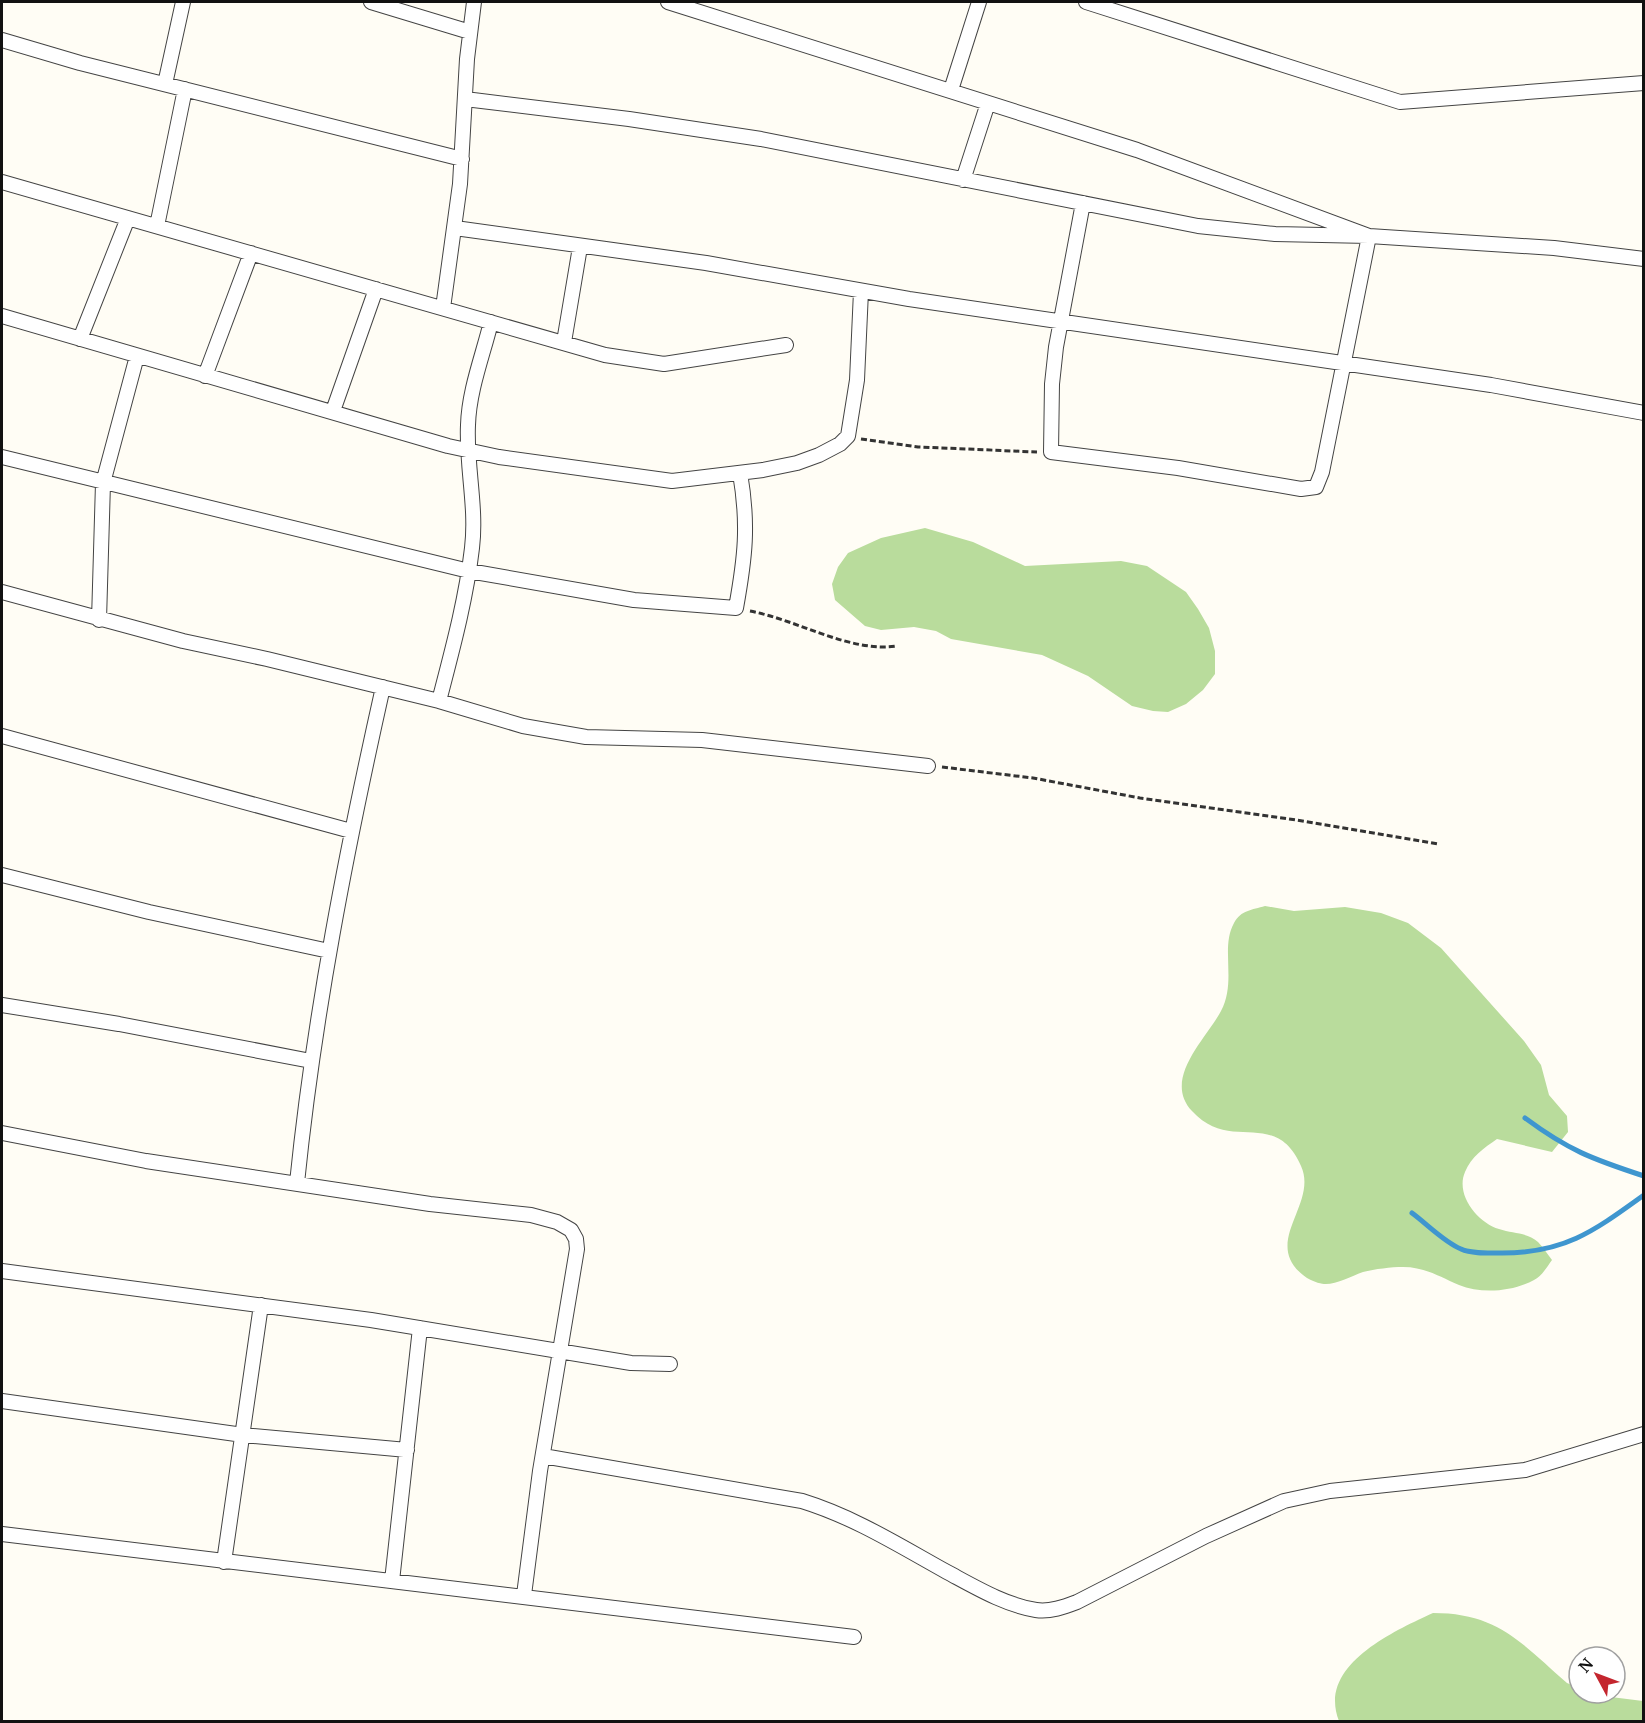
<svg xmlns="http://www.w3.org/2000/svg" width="1645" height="1723" font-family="'Noto Serif',serif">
  <rect width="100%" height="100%" fill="#fffdf5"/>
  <path fill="#b9dc9c" d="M925,528L973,542L1025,566L1121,561L1147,566L1186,592L1198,609L1209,628L1215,651V674L1203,690L1186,704L1168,712L1153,711L1132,706L1088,676L1042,655L951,639L936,631L914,627L881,630L865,626L835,600L832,584L838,567L848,553L881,538Z
    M1265,906L1294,911L1345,907L1381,913L1408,923L1441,948L1524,1041L1541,1065L1549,1095L1567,1116L1568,1132L1552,1152L1497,1139C1484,1148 1471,1157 1465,1172C1455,1195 1478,1223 1499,1229C1513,1234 1527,1232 1538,1242C1543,1247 1548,1255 1552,1260C1547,1267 1541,1277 1534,1280C1512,1292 1481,1294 1459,1285C1440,1277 1425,1267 1403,1267C1391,1267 1375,1269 1363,1272C1352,1276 1335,1285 1324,1284C1320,1284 1310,1280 1307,1278C1258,1244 1319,1205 1301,1166C1275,1107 1231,1154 1192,1111C1162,1079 1206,1039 1221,1011C1237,981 1220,948 1234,923C1241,910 1252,910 1265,906Z
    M1433,1613C1498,1613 1521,1643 1567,1683L1579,1688V1693L1643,1701V1721H1339C1317,1666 1392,1632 1433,1613Z"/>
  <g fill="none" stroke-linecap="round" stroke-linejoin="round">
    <path stroke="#3f96cf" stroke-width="5" d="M1525,1118C1568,1150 1592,1159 1644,1176
      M1412,1213C1427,1224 1444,1242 1461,1249C1472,1254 1489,1253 1502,1253C1565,1253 1594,1231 1644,1195"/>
    <defs>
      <path id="minor" d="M371,2L470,32
        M668,2L1137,150L1369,236L1554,248L1644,259
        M1086,2L1400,102L1644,83
        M2,40L80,63L462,159
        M165,84L183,2
        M951,90L979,2
        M465,99L629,119L761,139L1198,226L1275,234L1369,236L1322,472L1316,487L1301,489L1178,468L1051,452L1052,384L1056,347L1083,203
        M963,180L988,103
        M2,182L605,355L664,364L786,345
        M157,226L185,89
        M455,228L706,263L909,299L1491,385L1644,413
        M443,308L460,184L467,59L474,2
        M2,316L448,446L499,457L672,481L763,470L797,463L819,455L840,444L848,436L857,380L861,291
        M80,339L128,218
        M564,342L580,247
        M205,376L251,253
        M333,411L376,289
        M2,457L469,571L634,600L736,608C745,558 749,525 740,473
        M2,592L183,641L267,659L439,701L523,726L586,737L702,740L928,766
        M99,620L103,483L137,356
        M439,701C452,651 466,600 472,548C477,507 466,466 468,425C469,390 483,355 491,322
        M2,736L351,831
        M2,875L149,912L329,951
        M2,1005L119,1024L311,1061
        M2,1133L146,1161L430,1204L531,1215L557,1222L571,1230L576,1239L577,1249L540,1471L524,1595
        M297,1183C314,1016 346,852 383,687
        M2,1271L371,1320L631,1363L670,1364
        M2,1401L243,1435L407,1450
        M543,1456L802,1501C854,1517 900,1546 947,1572C975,1587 1005,1605 1036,1610C1050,1612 1064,1607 1077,1602L1206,1536L1284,1501L1330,1491L1525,1470L1644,1434
        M2,1534L854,1637
        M224,1562L261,1305
        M392,1581L420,1328"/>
    </defs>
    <use href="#minor" stroke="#444" stroke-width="16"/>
    <path stroke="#333" stroke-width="3" stroke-dasharray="6 3" stroke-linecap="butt" d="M861,439L918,447L1037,452
      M750,611C798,620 850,653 897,646
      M942,767L1033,778L1140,798L1296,820L1438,844"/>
    <use href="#minor" stroke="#fff" stroke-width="14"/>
  </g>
  <rect width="1645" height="1723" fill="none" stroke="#111111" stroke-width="6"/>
  <g transform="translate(1597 1675) rotate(311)"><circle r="28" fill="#ffffff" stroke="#a0a0a0" stroke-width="1.5"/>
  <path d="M0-4.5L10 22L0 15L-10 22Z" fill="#c4262e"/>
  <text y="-9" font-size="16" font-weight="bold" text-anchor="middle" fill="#111111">N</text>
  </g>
</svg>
